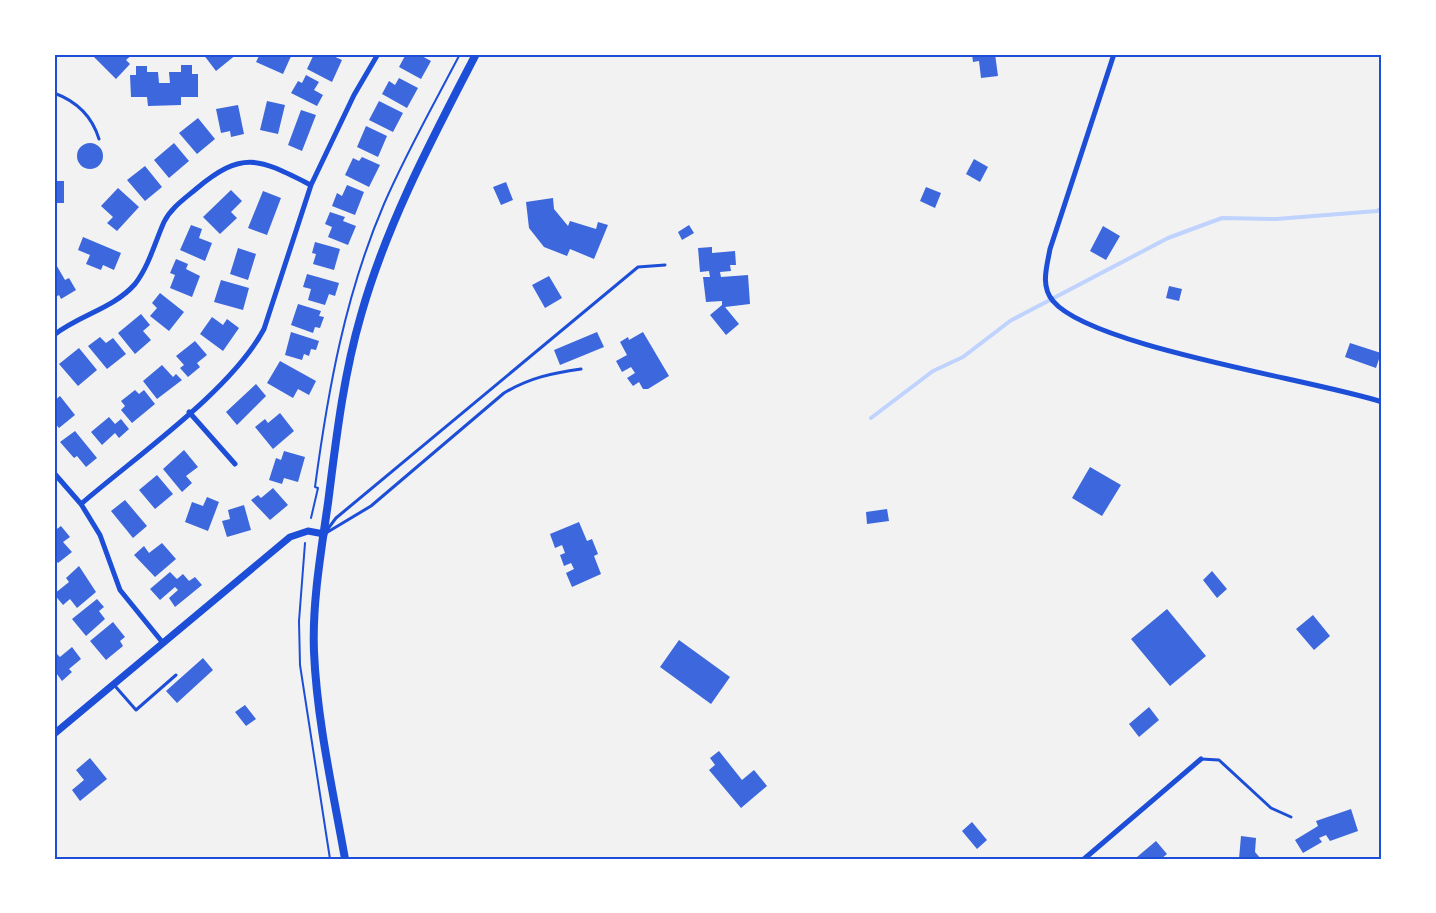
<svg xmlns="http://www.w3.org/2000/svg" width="1436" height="913" font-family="Raleway,sans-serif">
  <rect width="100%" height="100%" fill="#f2f2f2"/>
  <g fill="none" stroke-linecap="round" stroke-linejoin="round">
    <path stroke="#bfd3fe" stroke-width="4" d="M871,418L933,371L963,357L1010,321L1168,238L1222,218L1276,219L1377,211L1382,208"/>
  </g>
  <path fill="#3d67dc" d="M91,54H133L126,60L130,64L116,79Z
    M203,54H237L216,71Z
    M260,54L267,55L292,54L283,74L256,62Z
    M314,54H329L342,60L332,82L307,69Z
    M406,54H418L431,61L421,79L399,67Z
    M972,54H995L998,76L981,78L979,61L973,62Z
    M181,65H192V74H198V97H181V105L148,106L147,97H131L130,75H136V66H147V72H158L159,83H170L169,72H181Z
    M306,75L319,82L314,90L323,95L317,106L291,93L298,81L302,83Z
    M399,78L418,88L407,108L382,94L389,81L395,85Z
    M267,101L285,105L278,134L260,130Z
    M379,101L403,113L393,132L369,120Z
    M238,105L244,134L231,137L230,131L221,133L216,109Z
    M301,110L316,115L302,151L288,145Z
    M198,118L215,139L197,154L179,133Z
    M366,126L387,136L378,157L357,147Z
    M174,143L189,161L169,178L154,160Z
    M77 156a13 13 0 1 1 26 0a13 13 0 1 1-26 0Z
    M362,157L380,165L369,187L345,175L353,158L359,161Z
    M974,159L988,167L980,182L966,174Z
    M145,166L162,187L145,201L127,180Z
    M54,181H64V203H54Z
    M506,182L513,200L501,205L493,187Z
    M347,185L364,192L355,215L332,206L337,193L342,196Z
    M926,187L941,193L935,208L920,201Z
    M118,188L139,207L117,231L107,223L113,217L101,206Z
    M231,190L242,201L231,212L237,218L220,234L203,217Z
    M263,191L281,198L267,235L248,228Z
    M553,198L554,209L568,226L570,221L596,229L598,222L608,225L594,259L570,249L567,256L544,247L529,228L526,202Z
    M330,212L345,217L343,221L356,226L348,245L328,237L332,227L325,224Z
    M191,225L202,229L199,238L212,243L205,261L180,250Z
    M689,225L694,233L682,240L678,232Z
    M1103,226L1120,236L1106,260L1090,251Z
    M83,237L121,253L114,270L103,265L101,270L86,264L90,255L78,250Z
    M315,242L340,249L334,270L313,264L316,254L312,253Z
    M712,247V253L735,251L736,265H730L731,271L720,272L721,277L748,275L750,304L725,307L739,324L726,335L710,315L722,305V301L706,302L703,277H710L709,271L700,272L698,248Z
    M238,248L256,254L248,280L230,274Z
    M176,259L188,264L186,269L200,276L192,297L170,288L175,275L170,273Z
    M54,261L65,280L69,278L76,290L61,299L59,295L54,298Z
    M307,274L339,283L335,296L329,294L325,305L308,300L311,289L303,287Z
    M549,276L562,298L545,308L532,285Z
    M221,280L249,288L243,310L214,302Z
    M1169,286L1182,289L1179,301L1166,298Z
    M160,293L184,312L169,331L150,316L157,308L152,303Z
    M298,304L321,311L319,316L324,317L320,328L315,327L313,333L291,325Z
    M141,314L150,325L143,331L151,340L135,354L118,333Z
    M212,317L223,325L227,319L239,328L223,351L200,334Z
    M291,332L319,341L316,350L311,349L309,356L304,354L302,360L285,355Z
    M597,332L604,347L560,365L554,350Z
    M643,332L669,376L648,389H643L639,382L633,386L627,378L635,373L631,367L622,372L616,361L627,355L620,342L628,337L629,340Z
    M100,337L106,343L113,338L126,354L107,369L88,346Z
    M195,341L207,355L197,363L200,367L188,377L180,368L184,365L176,356Z
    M1350,343L1381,353L1376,368L1345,357Z
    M79,348L97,370L78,386L59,364Z
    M280,361L316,381L309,395L298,389L293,398L267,383Z
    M162,365L173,377L176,374L182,380L157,399L143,381Z
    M256,384L266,396L237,425L226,412Z
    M135,390L139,394L144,390L155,404L132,423L121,410L125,406L121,401Z
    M60,396L75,415L59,428L54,422V401Z
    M280,413L294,431L273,449L255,427L265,419L268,423Z
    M109,417L115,424L121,419L129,429L119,438L115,433L102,445L91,432Z
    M75,431L97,458L86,467L77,456L74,458L60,442Z
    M184,450L198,467L186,476L192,483L182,492L163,469Z
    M284,451L305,457L298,482L284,478L282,484L269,480L276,458L281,460Z
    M1090,467L1121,485L1102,516L1072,498Z
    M157,475L173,494L155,509L139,490Z
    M273,488L288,505L270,520L251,500L258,495L261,498Z
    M207,497L219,502L208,531L185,522L192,502L203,506Z
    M125,500L147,526L133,538L111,511Z
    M244,505L251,530L227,537L222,521L230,519L228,510Z
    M887,509L889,521L867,524L866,512Z
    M579,522L587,541L592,539L598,554L594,556L601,574L572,587L566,573L574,569L571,563L564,566L560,555L565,553L562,545L555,548L550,534Z
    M61,526L70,537L63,542L72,552L58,563L54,558V531Z
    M162,543L176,559L155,577L134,555L144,546L149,553Z
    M79,566L96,592L77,608L70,599L63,605L54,594L69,582L66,578Z
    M1212,571L1227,589L1217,598L1203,580Z
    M170,572L177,579L183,574L189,581L195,577L202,585L175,607L169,598L178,590L175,587L160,600L150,589Z
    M97,599L104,607L99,611L105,619L86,636L72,619Z
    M1167,609L1206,656L1170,686L1131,639Z
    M1313,615L1330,636L1314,650L1296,629Z
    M113,622L125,637L120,641L123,646L106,660L90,641Z
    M679,640L730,677L711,704L660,667Z
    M72,647L81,659L69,669L72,672L62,681L54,670V656L57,654L60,657Z
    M203,658L213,670L177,703L166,691Z
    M245,705L256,719L246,726L235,712Z
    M1149,707L1159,720L1139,737L1129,724Z
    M719,751L742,780L754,770L767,786L741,808L709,770L715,765L710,758Z
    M90,758L107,779L80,801L72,790L84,780L76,770Z
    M1351,809L1358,831L1330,841L1326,835L1319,838L1322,842L1303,853L1295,840L1318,826L1316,821Z
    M972,822L987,840L977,849L962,831Z
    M1241,836L1256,838L1255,852L1261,859H1239Z
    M1156,841L1167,854L1161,859H1139L1137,857Z"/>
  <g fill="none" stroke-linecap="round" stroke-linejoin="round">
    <path stroke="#1d4ed8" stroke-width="2" d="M311,518L318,488L315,487C328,390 345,295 384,204C406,153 434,104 460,54
      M305,543L299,621L300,665L330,859"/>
    <path stroke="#1d4ed8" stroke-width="3" d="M54,93C76,101 92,116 99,139
      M327,530L336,518L638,267L665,265
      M326,533L371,506L504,393C529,378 552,373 581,369
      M115,686L136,710L176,675
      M1201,759L1219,760L1271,808L1291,817"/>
    <path stroke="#1d4ed8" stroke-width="5" d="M1114,54L1050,249C1047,266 1040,286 1053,301C1091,347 1315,380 1382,402
      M54,335C79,315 113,309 135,284C149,266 155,242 164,222C171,208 184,199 196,189C244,149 259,159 311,185
      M189,412L235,464
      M54,473L81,504L100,535L120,590L163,643
      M81,504C135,457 231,391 264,329L311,185L354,95L378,54
      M1084,859L1201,759"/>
    <path stroke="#1d4ed8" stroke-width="7" d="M54,734L290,537L308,531L324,534"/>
    <path stroke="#1d4ed8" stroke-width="8" d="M345,859C333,791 317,721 314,652C312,603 321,552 328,503C336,440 343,377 361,315C387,223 432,139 476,54"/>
  </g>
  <rect width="1436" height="913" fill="none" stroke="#ffffff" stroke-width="111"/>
  <rect x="56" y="56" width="1324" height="802" fill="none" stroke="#1d4ed8" stroke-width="2"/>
</svg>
